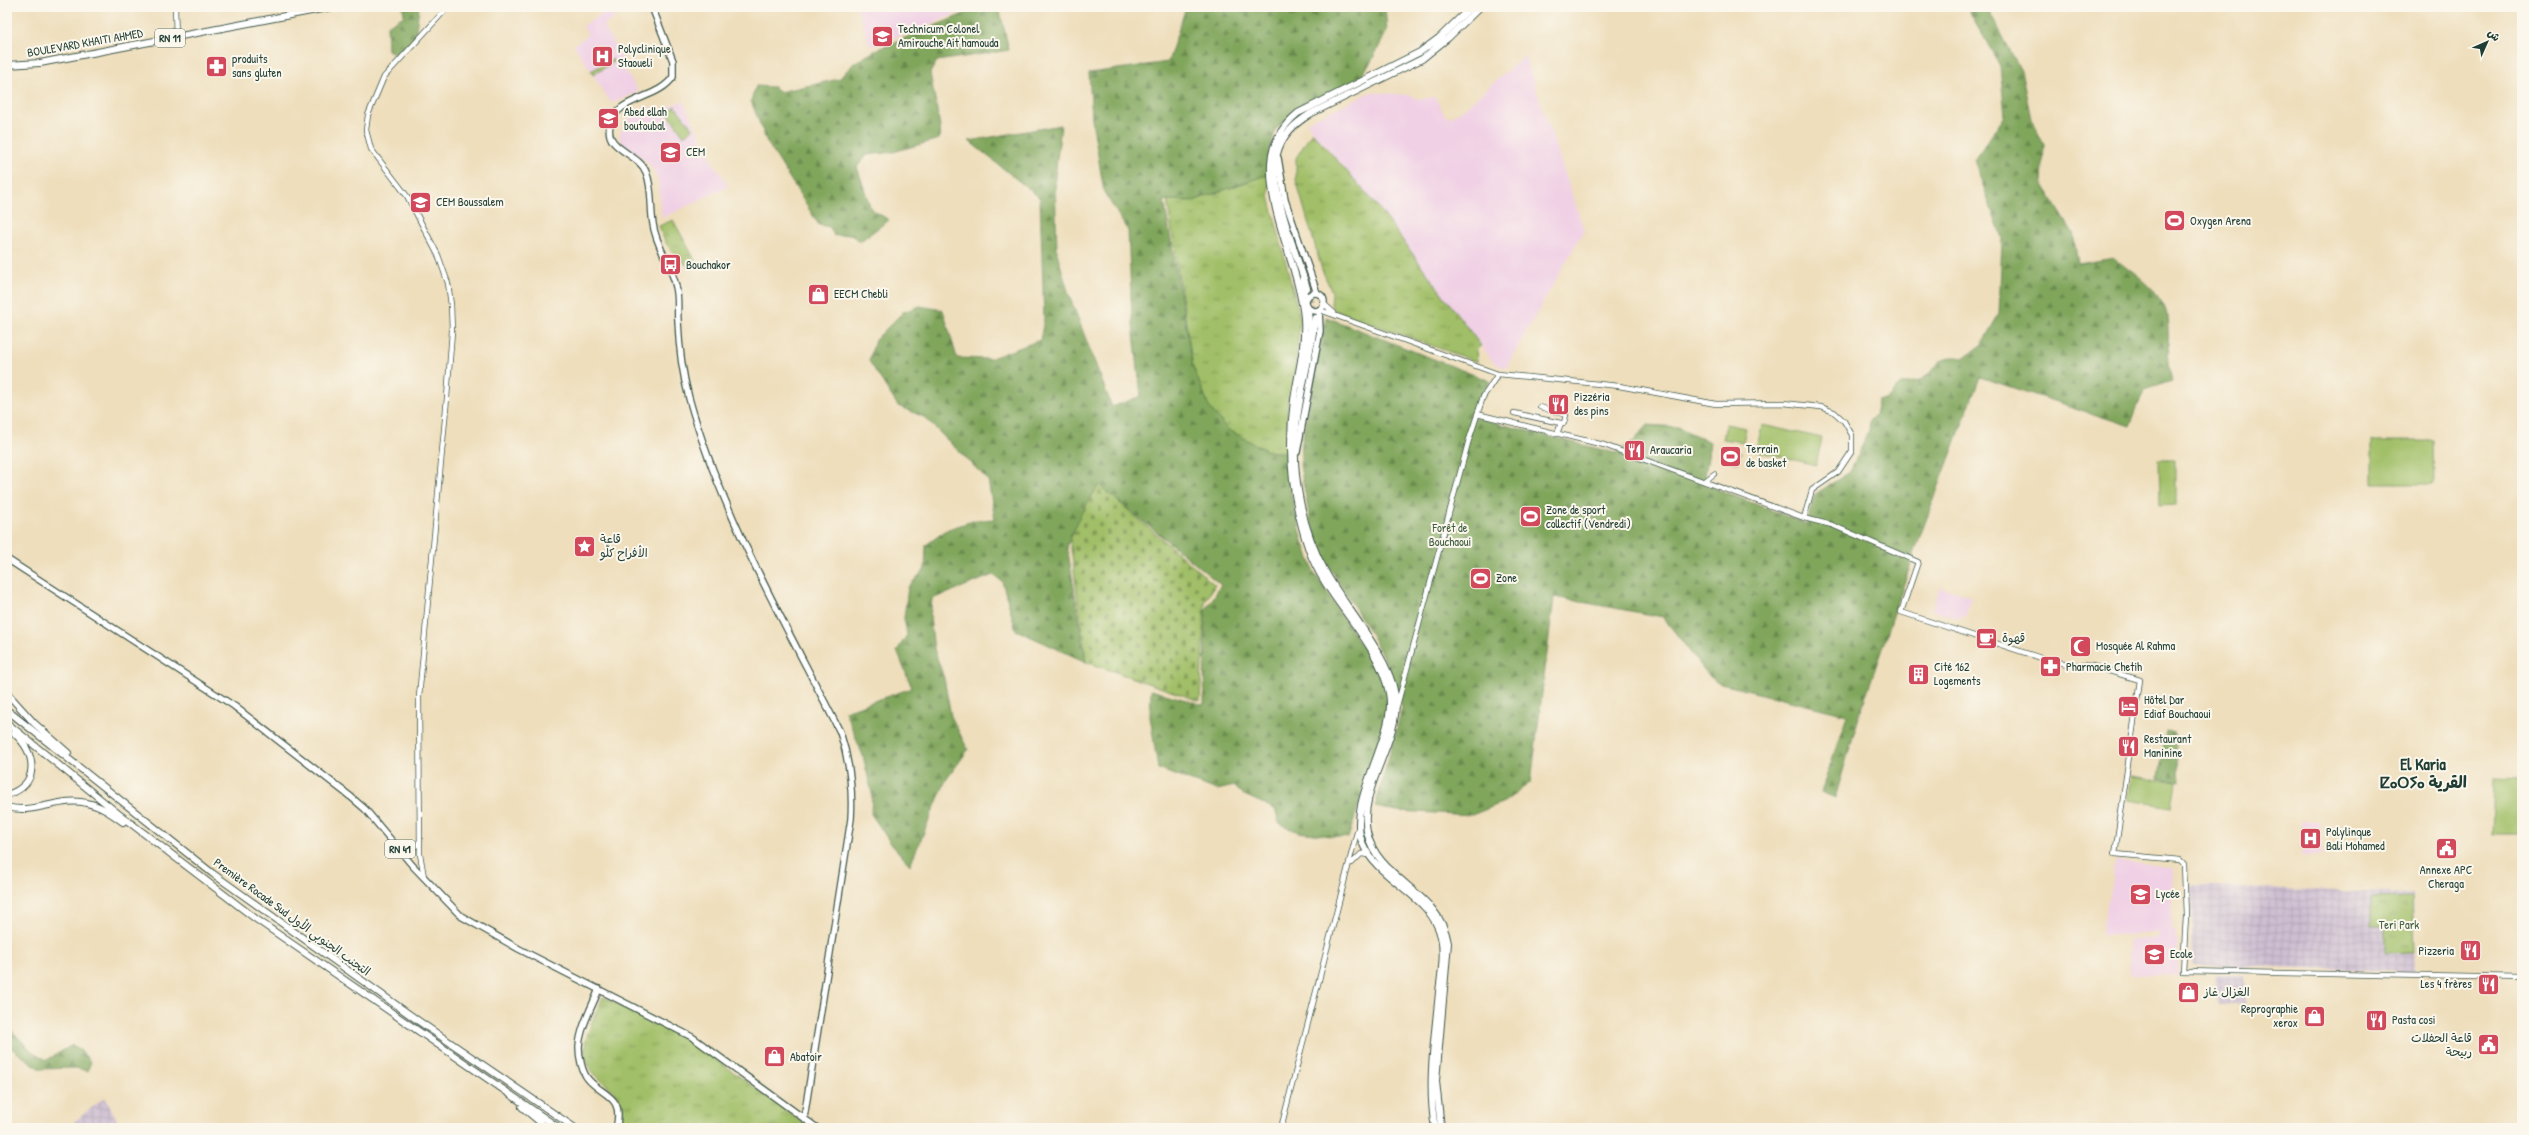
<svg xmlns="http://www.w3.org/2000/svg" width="2529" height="1135" font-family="'Patrick Hand','Playpen Sans Arabic','Noto Sans Tifinagh',sans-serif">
  <defs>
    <pattern id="industrial-grid" width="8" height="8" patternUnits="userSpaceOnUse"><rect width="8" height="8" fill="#cebed2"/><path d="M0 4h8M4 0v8" fill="none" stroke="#b0a4b5"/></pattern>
    <pattern id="grass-tufts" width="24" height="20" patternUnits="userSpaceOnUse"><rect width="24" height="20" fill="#a1bf67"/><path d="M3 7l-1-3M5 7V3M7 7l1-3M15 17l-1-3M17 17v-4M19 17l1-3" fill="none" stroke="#839c56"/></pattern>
    <pattern id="forest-firs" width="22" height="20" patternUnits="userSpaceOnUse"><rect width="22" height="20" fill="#80a65c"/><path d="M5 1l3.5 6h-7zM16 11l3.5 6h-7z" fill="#68884d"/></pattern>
    <pattern id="cemetery-stones" width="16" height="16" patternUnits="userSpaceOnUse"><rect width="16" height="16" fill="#a1bf67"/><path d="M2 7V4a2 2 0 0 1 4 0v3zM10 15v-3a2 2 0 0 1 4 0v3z" fill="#839c56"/></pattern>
  </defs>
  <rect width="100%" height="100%" fill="#fbf7ec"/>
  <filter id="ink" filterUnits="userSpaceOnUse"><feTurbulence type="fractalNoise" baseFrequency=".025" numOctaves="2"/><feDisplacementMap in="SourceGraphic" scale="8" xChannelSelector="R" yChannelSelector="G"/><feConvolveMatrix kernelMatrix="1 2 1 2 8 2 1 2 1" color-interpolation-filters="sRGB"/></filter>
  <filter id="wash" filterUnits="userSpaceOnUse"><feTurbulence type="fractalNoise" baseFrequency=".012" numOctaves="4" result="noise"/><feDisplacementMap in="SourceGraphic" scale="16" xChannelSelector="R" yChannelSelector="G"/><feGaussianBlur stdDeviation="0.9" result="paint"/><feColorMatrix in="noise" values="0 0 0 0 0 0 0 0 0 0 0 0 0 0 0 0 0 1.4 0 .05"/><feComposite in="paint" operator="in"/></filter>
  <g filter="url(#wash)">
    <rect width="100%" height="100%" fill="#eedebc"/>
    <path fill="#f0d0e5" d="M857,7H961L962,12L870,47Z
      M610,9L615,18L603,25L628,68L625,70L639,92L611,103L574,45L588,35L583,26Z
      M1525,56L1584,230L1506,368L1494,363L1375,203L1319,138L1317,139L1307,122L1371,92L1407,95L1419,99L1435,97L1445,116L1451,117L1462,110Z
      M683,101L713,163L729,186L662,218L658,180L655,173L648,163L621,141L619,135L632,113L647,106L656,111Z
      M1940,587L1972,597L1965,617L1961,616L1960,619L1932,610Z
      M2301,822H2320L2322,856H2302Z
      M2116,860L2173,869L2171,929L2175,930V940H2178V974L2130,975L2129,939H2159L2157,932L2101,936Z"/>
    <path fill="url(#industrial-grid)" d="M2191,885L2413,894L2415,971L2193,965Z
      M2215,974L2245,976L2246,1003L2218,1005Z
      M105,1097L121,1128H77L74,1122Z"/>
    <path fill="url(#grass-tufts)" stroke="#607e4e" d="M612,59L614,62L593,75L591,71Z
      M1312,132L1375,203L1481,346L1476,349L1477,362L1334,310L1331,305L1332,292L1322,270L1296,180V158Z
      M1269,174V196L1300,318L1294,382L1288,402L1287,453L1268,451L1227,429L1209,407L1193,367L1167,200L1193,201Z
      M673,220L695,260L690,268C674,255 665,246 659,226Z
      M2412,897L2414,952L2385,953V926H2371V898Z
      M603,997L691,1041L810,1128H620C622,1120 623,1108 620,1101C610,1081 588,1079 585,1052C584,1034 597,1012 603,997Z"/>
    <path fill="url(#forest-firs)" stroke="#507248" d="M403,7H419L415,38L397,55L388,50L387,26L404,16Z
      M981,7H999L1009,50L937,61L930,73L940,126L939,139L893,152L867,155L857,167L871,209L889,220L859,242L851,234L834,236L830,227L819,225L767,142L751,101L756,86L774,87L779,92L839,79L854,63L880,48Z
      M1186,7H1385L1387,31L1371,62L1355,85L1296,111L1276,129L1270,148L1269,174L1193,201L1164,200L1193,367L1209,407L1227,429L1268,451L1287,453L1289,485L1303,541L1314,572L1381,676L1387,691V708L1382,733L1348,838L1298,832L1279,823L1275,809L1242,794L1234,786L1217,790L1158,769L1150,716L1151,690L1204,705L1205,611L1221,585L1099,485L1082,512L1067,546L1086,662L1016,630L1002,581L993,575L932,599L930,617L934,649L944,678L951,716L968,750L946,780L910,865L892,845L871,814L872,793L863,756L845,711L912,688L897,651L907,635L904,618L908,587L925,569L926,545L948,529L976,520L995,519L988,480L924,417L898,406L869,361L875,340L903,312L920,306L943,310L957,358L989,359L1040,340L1044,320L1040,198L969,141L1061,125L1055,177L1057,253L1069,295L1112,407L1141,396L1132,316L1128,231L1104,192L1092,119L1089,73L1168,62Z
      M1967,7H1987L2021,71L2031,119L2044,145L2042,183L2073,233L2078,264L2114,258C2130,271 2165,294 2167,316C2170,339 2166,359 2172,381L2144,390L2130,426L1980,377L1922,531L1861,710L1835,798L1821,792L1847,715L1721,684L1709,676L1663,617L1554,597L1531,782L1504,802L1472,815L1397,811L1375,807L1402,709L1397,685L1371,634L1322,555L1310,520L1300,465L1302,442L1326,317L1490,381L1481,395L1473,417L1615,453L1633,442L1648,425L1678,427L1710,442L1704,484L1806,524L1815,494L1850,472L1869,431L1870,420L1875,415L1878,401C1897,396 1889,392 1899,386C1905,383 1911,384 1917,382C1936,374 1935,352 1963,358L1981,345L1999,314L2002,239L1974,160L2005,116L2000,66Z
      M2166,731L2175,733L2179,782L2159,778Z
      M7,1026L33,1052L47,1060L72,1045L78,1048L91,1062L87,1071L76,1068L40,1069L7,1045Z"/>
    <path fill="url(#cemetery-stones)" stroke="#607e4e" d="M1099,485L1215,585L1205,602L1200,701L1086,662L1070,540L1082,512Z"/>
    <path fill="#a1bf67" stroke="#607e4e" d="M675,106L693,129L684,136L667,112Z
      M1726,424L1746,428L1743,442L1723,439Z
      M1762,425L1822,438L1816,465L1756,451Z
      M2372,441H2433L2434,484H2372Z
      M1724,448L1741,452L1738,463L1721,459Z
      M2159,460H2175V505L2160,506Z
      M2132,776L2176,782L2172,807L2128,800Z
      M2494,778L2522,779V834H2492Z"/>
  </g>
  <g filter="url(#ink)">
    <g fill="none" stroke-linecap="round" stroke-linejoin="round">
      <path stroke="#c5bea1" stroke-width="6" stroke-dasharray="6 3" stroke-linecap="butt" d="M1307,288L1315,318"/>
      <defs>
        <path id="minor" d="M175,7L176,37
          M1324,304L1334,313
          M1320,310L1498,374L1619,386L1716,404L1783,403L1821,407L1834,412L1844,421L1852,435V451L1838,472L1812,490L1804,518
          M1540,407L1566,415L1564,423H1561L1557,434
          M1514,413L1561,423
          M1477,414L1604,445L1804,518L1832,525L1918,562L1901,612L2044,659L2067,664L2092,666L2140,680L2115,854L2180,860L2184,864L2186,916L2183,971L2522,978
          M1705,481L1714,474
          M1397,706L1468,443L1483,397L1498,374
          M406,856L420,841
          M1352,863L1361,854L1369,855
          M424,877L420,854L419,697L447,398L452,331L451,305L448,283L438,255L407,196L371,149L366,130L368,115L384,77L448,7
          M1281,1128L1358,828"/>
        <path id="major" d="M652,7L673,61V77C658,100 617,96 610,125C604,150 639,153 646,172C653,188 650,208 653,224C656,247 672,265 676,287C679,298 677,310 678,321C679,347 682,372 689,398C721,514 786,625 840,732C850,762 853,788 851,819L804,1118
          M1278,158L1285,200L1317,293
          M1302,281L1306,302
          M1306 302a9 9 0 1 1 18 0a9 9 0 1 1-18 0Z
          M1300,384L1310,330L1308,308
          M1297,452L1320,331L1319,310
          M7,559L234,706L351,797L365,809L412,865L461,916L519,949L692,1037L817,1128
          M599,989C592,1007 580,1028 579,1047C579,1057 582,1072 588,1079C602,1096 625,1095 616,1128"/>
        <path id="highway" d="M7,65L40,63L332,7
          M1307,288C1297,255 1268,187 1277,154C1282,135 1294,124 1310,114L1422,59L1448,38L1480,7
          M1315,318C1311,355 1300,390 1296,427C1291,474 1302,531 1326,573C1345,607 1389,656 1395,695C1402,739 1358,786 1367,832C1377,880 1440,891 1448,943L1436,1081L1441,1128
          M7,693L34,723L68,753
          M7,710L212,873L420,1022L575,1128
          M7,723L120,815L256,919L559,1128
          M7,795C41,784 36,753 14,733
          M7,807C36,815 60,796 87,803C101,806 112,814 123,822
          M522,1107L547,1128
          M1435,1128C1427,1084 1435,1036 1439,992C1441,974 1445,955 1441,937C1432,895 1377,881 1362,842C1346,800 1398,734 1389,693C1378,639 1327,601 1309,550C1292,501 1287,451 1294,400C1298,373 1306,345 1304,318C1299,266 1269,216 1271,164C1272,142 1282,126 1298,113L1420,52L1439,38L1471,7"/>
      </defs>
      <use href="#minor" stroke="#3e5548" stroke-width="6"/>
      <use href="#major" stroke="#3e5548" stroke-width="8"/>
      <use href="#highway" stroke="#3e5548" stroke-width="8"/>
      <use href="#minor" stroke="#fff" stroke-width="4.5"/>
      <use href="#major" stroke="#fff" stroke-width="5.5"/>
      <use href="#highway" stroke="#fff" stroke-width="6"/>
    </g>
  </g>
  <defs>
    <symbol id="school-square" viewBox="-11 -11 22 22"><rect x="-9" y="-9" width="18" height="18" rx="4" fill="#d1495b" stroke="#fbf7ec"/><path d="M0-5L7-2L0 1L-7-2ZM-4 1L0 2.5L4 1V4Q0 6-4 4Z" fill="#fff"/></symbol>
    <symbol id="hospital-square" viewBox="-11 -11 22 22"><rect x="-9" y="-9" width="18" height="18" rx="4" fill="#d1495b" stroke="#fbf7ec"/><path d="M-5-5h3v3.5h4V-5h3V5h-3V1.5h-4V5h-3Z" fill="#fff"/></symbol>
    <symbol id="pharmacy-square" viewBox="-11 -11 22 22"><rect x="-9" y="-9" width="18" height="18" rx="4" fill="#d1495b" stroke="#fbf7ec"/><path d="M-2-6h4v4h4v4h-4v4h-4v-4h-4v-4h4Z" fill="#fff"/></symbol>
    <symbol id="university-square" viewBox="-11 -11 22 22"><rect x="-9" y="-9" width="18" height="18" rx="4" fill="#d1495b" stroke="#fbf7ec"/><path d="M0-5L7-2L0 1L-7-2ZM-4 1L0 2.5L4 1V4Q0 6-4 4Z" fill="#fff"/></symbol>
    <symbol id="stadium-square" viewBox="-11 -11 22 22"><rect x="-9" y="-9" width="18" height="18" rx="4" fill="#d1495b" stroke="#fbf7ec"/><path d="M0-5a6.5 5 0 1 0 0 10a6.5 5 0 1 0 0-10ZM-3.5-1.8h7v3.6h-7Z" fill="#fff"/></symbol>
    <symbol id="bus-square" viewBox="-11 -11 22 22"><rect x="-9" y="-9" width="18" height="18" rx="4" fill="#d1495b" stroke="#fbf7ec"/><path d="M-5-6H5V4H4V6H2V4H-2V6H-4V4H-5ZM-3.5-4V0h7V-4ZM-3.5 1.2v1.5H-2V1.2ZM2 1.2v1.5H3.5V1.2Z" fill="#fff"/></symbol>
    <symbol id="shop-square" viewBox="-11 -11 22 22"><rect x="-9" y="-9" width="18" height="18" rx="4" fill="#d1495b" stroke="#fbf7ec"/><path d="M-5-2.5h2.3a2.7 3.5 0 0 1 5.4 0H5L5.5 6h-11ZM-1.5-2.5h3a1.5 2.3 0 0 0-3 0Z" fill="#fff"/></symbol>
    <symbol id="restaurant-square" viewBox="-11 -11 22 22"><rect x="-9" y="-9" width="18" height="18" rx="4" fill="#d1495b" stroke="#fbf7ec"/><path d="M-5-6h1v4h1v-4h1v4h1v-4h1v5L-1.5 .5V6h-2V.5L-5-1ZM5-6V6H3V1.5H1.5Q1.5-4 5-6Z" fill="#fff"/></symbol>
    <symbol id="sight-square" viewBox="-11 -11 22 22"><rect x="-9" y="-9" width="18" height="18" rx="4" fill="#d1495b" stroke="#fbf7ec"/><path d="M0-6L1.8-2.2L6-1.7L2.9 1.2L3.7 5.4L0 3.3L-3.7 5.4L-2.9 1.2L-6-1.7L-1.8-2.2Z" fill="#fff"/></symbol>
    <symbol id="cafe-square" viewBox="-11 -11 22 22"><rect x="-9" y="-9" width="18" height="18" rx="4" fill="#d1495b" stroke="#fbf7ec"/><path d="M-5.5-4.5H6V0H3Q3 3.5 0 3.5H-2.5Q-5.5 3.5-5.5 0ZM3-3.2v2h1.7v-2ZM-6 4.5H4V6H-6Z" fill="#fff"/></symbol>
    <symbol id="mosque-square" viewBox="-11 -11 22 22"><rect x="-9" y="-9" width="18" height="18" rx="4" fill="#d1495b" stroke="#fbf7ec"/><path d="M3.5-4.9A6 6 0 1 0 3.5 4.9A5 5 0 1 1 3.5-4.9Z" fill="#fff"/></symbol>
    <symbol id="building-square" viewBox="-11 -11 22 22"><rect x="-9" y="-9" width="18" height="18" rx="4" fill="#d1495b" stroke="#fbf7ec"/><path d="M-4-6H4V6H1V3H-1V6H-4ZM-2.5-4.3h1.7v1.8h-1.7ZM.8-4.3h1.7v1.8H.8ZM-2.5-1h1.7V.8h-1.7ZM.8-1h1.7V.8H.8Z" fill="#fff"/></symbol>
    <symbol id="hotel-square" viewBox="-11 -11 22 22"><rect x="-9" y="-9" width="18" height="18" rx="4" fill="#d1495b" stroke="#fbf7ec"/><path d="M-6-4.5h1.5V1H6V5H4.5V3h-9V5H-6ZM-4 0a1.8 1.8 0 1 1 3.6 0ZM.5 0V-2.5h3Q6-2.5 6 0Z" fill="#fff"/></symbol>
    <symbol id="civic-square" viewBox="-11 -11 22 22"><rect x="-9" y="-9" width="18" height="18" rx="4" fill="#d1495b" stroke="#fbf7ec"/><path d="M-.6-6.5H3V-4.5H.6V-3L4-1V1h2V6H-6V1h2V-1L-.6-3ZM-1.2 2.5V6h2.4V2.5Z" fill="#fff"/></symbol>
  </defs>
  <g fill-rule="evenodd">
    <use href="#school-square" x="870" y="24" width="25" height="25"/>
    <use href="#hospital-square" x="590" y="44" width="25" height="25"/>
    <use href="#pharmacy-square" x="204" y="54" width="25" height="25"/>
    <use href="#university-square" x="596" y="106" width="25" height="25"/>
    <use href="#school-square" x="658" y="140" width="25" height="25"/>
    <use href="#school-square" x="408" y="190" width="25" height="25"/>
    <use href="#stadium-square" x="2162" y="208" width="25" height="25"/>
    <use href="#bus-square" x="658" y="252" width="25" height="25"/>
    <use href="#shop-square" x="806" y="282" width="25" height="25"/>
    <use href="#restaurant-square" x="1546" y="392" width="25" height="25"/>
    <use href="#restaurant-square" x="1622" y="438" width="25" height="25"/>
    <use href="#stadium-square" x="1718" y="444" width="25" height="25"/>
    <use href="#stadium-square" x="1518" y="504" width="25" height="25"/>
    <use href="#sight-square" x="572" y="534" width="25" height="25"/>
    <use href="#stadium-square" x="1468" y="566" width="25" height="25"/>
    <use href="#cafe-square" x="1974" y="626" width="25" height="25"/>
    <use href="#mosque-square" x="2068" y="634" width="25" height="25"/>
    <use href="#pharmacy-square" x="2038" y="654" width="25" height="25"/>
    <use href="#building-square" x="1906" y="662" width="25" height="25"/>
    <use href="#hotel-square" x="2116" y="694" width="25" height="25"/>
    <use href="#restaurant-square" x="2116" y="734" width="25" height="25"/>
    <use href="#hospital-square" x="2298" y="826" width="25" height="25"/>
    <use href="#civic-square" x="2434" y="836" width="25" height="25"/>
    <use href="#school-square" x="2128" y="882" width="25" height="25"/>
    <use href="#restaurant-square" x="2458" y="938" width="25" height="25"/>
    <use href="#school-square" x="2142" y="942" width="25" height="25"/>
    <use href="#restaurant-square" x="2476" y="972" width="25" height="25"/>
    <use href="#shop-square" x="2176" y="980" width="25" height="25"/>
    <use href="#shop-square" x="2302" y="1004" width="25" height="25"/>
    <use href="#restaurant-square" x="2364" y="1008" width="25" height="25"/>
    <use href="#civic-square" x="2476" y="1032" width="25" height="25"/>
    <use href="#shop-square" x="762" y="1044" width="25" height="25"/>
  </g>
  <g text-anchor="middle" stroke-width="4" stroke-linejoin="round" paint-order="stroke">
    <g fill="#fbf7ec" stroke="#61756b" stroke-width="1">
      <rect x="155" y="29" width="30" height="18" rx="3"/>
      <rect x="385" y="840" width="30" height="18" rx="3"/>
    </g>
    <g font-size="11" font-weight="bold" fill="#1f3d34">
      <text x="170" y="42">RN 11</text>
      <text x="400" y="853">RN 41</text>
    </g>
    <g font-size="12" fill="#1f3d34" stroke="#fbf7ec" text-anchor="start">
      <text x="898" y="33">Technicum Colonel<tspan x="898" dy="14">Amirouche Ait hamouda</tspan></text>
      <text x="618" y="53">Polyclinique<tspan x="618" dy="14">Staoueli</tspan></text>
      <text x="232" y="63">produits<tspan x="232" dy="14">sans gluten</tspan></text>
      <text x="624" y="116">Abed ellah<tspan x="624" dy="14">boutoubal</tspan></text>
      <text x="686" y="156">CEM</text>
      <text x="436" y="206">CEM Boussalem</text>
      <text x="2190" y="225">Oxygen Arena</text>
      <text x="686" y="269">Bouchakor</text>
      <text x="834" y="298">EECM Chebli</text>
      <text x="1574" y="401">Pizzéria<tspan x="1574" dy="14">des pins</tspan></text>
      <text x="1746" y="453">Terrain<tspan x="1746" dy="14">de basket</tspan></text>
      <text x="1650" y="454">Araucaria</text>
      <text x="1546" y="514">Zone de sport<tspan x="1546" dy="14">collectif (Vendredi)</tspan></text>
      <text x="600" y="543">قاعة<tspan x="600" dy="14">الأفراح كلّو</tspan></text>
      <text x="1496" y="582">Zone</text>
      <text x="2002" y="642">قهوة</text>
      <text x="2096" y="650">Mosquée Al Rahma</text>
      <text x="1934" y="671">Cité 162<tspan x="1934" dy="14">Logements</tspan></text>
      <text x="2066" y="671">Pharmacie Chetih</text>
      <text x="2144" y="704">Hôtel Dar<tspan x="2144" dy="14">Ediaf Bouchaoui</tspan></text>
      <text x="2144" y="743">Restaurant<tspan x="2144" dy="14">Maninine</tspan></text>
      <text x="2326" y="836">Polylinque<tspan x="2326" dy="14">Bali Mohamed</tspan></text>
      <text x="2446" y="874" text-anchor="middle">Annexe APC<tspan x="2446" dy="14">Cheraga</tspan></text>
      <text x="2156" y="898">Lycée</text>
      <text x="2454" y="955" text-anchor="end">Pizzeria</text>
      <text x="2170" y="958">Ecole</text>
      <text x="2472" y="988" text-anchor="end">Les 4 frères</text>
      <text x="2204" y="996">الغزال غاز</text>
      <text x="2298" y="1013" text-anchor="end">Reprographie<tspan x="2298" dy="14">xerox</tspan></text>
      <text x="2392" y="1024">Pasta cosi</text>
      <text x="2472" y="1042" text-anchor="end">قاعة الحفلات<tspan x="2472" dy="14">ربيحة</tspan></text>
      <text x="790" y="1061">Abatoir</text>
    </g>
    <g font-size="12" fill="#1f3d34" stroke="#fbf7ec">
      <text transform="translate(85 43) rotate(-10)" y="4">BOULEVARD KHAITI AHMED</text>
      <text transform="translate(292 917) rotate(36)" y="4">Première Rocade Sud التجنب الجنوبي الأول</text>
    </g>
    <g font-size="12" fill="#405e41" stroke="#fbf7ec">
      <text x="1450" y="532">Forêt de<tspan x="1450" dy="14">Bouchaoui</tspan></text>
      <text x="2399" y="929">Teri Park</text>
    </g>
    <g font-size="16" font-weight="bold" fill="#1f3d34" stroke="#fbf7ec">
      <text x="2423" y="770">El Karia<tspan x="2423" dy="18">ⵇⴰⵔⵢⴰ القرية</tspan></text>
    </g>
  </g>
  <rect width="2529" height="1135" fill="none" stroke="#fbf7ec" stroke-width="24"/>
  <g transform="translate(2487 42) rotate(45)" stroke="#fbf7ec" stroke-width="3" paint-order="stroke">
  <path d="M0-3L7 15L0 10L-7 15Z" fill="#1f3d34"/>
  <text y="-6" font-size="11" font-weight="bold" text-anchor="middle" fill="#1f3d34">ش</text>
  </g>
</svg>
